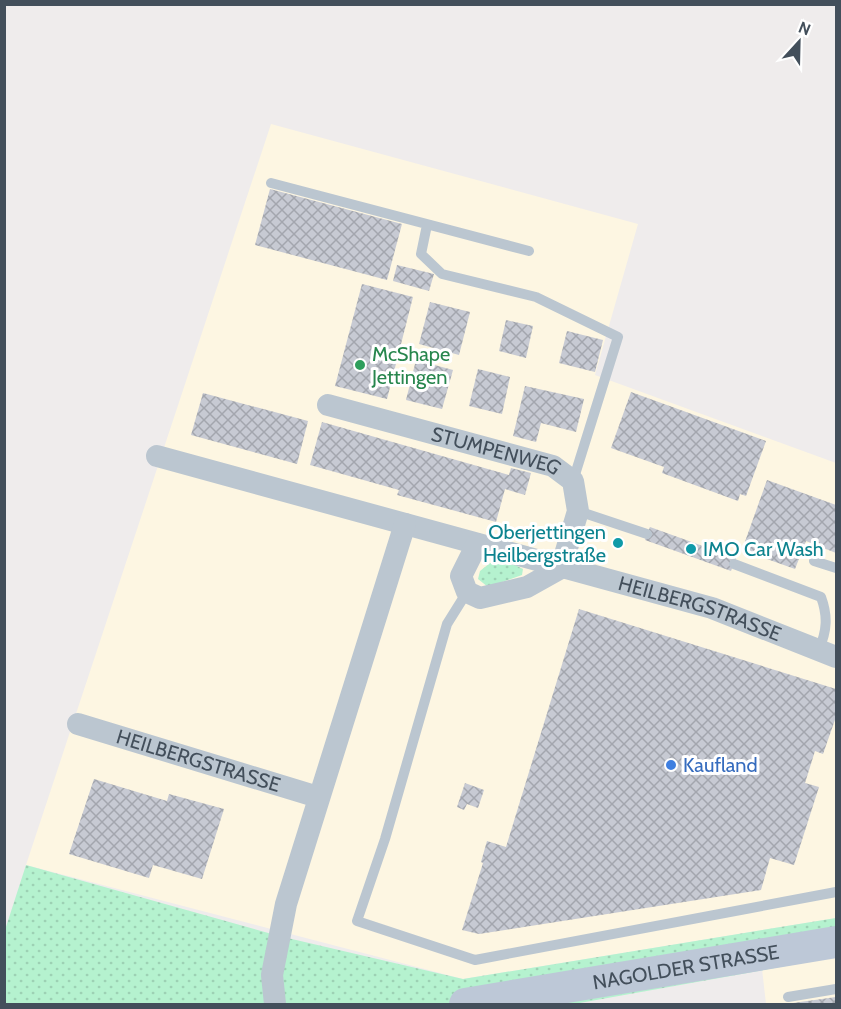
<svg xmlns="http://www.w3.org/2000/svg" width="841" height="1009" font-family="Cabin,sans-serif">
  <defs>
    <pattern id="grass-dots" width="8" height="8" patternUnits="userSpaceOnUse" patternTransform="scale(1.5)"><rect width="8" height="8" fill="#b5f2cf"/><path d="M2 2h.1M6 6h.1" fill="none" stroke="#9dd1b4" stroke-width="1.8" stroke-linecap="round"/></pattern>
    <pattern id="building-cross-hatch" width="8" height="8" patternUnits="userSpaceOnUse" patternTransform="scale(1.5)"><rect width="8" height="8" fill="#c7cad3"/><path d="M0 0l8 8M0 8l8-8" fill="none" stroke="#a3a6ae"/></pattern>
  </defs>
  <rect width="100%" height="100%" fill="#efecec"/>
  <path fill="#fdf6e2" d="M271,124L638,224L595,375L836,463V918L463,979L26,865Z
    M836,957V1004H766L762,969Z"/>
  <path fill="url(#grass-dots)" d="M490,563L515,565L523,569L522,575L488,587L478,579L480,571Z
    M26,865L279,936L463,979L836,918V957L574,1004H5V930Z"/>
  <path fill="url(#building-cross-hatch)" d="M270,189L402,224L387,280L255,245Z
    M397,265L434,274L429,291L393,281Z
    M362,284L413,297L387,399L335,386Z
    M430,302L470,312L459,355L419,344Z
    M506,320L533,326L526,358L499,351Z
    M567,331L603,340L595,372L559,363Z
    M416,360L453,370L442,409L406,400Z
    M478,369L510,377L502,414L469,406Z
    M525,386L584,399L576,432L541,423L536,442L513,436Z
    M631,392L766,441L746,496L740,494L738,501L662,473L664,467L611,448Z
    M203,393L308,421L297,464L191,435Z
    M322,422L509,475L511,468L531,473L525,495L505,489L496,522L397,495L399,490L310,465Z
    M767,480L836,505V553L806,541L795,569L742,550Z
    M650,527L736,558L731,571L645,540Z
    M579,609L836,689V717L823,754L815,751L805,783L819,787L794,865L770,858L761,890L479,934L462,930L483,863L481,862L487,841L506,847Z
    M94,779L167,801L169,794L224,809L202,879L153,865L149,878L69,854Z
    M465,783L484,790L478,808L467,804L464,810L457,807Z
    M836,997V1004H793V1003Z"/>
  <g fill="none" stroke-linecap="round" stroke-linejoin="round">
    <path stroke="#bbc6d0" stroke-width="10" d="M271,183L529,251
      M427,225L421,254L442,274L536,297L618,337L573,481
      M578,511L647,534
      M814,561L836,568
      M734,564L821,597C828,616 827,631 819,649
      M467,592L447,624L385,839L357,921L475,960L836,892
      M788,997L836,989"/>
    <g stroke="#bbc6d0" stroke-width="22">
      <path id="s1" d="M328,405L553,466L573,481L578,511L561,568"/>
      <path id="s2" d="M157,456L712,608L836,657"/>
      <path d="M477,544L461,576L467,592L480,598L527,587L561,568"/>
      <path id="s3" d="M78,724L318,797"/>
      <path d="M275,1004L272,975L286,904L405,524"/>
    </g>
    <path stroke="#bdc8d7" stroke-width="32" id="s4" d="M465,1004L836,942"/>
  </g>
  <circle fill="#2e9e5b" stroke="#fff" stroke-width="2" cx="360" cy="365" r="6"/>
  <g fill="#0f9aa8" stroke="#fff" stroke-width="2">
    <circle cx="618" cy="543" r="6"/>
    <circle cx="691" cy="549" r="6"/>
  </g>
  <circle fill="#3f7fe0" stroke="#fff" stroke-width="2" cx="671" cy="765" r="6"/>
  <g text-anchor="middle" stroke-width="6" stroke-linejoin="round" paint-order="stroke">
    <g font-size="20" fill="#27864d" stroke="#fff" text-anchor="start">
      <text x="372" y="361">McShape<tspan x="372" dy="23">Jettingen</tspan></text>
    </g>
    <g font-size="20" fill="#434f5b" stroke="#fff">
      <text dy="7" stroke="none"><textPath href="#s1" startOffset="174">STUMPENWEG</textPath></text>
      <text dy="7" stroke="none"><textPath href="#s2" startOffset="564">HEILBERGSTRASSE</textPath></text>
      <text dy="7" stroke="none"><textPath href="#s3" startOffset="126">HEILBERGSTRASSE</textPath></text>
      <text dy="7" stroke="none"><textPath href="#s4" startOffset="224">NAGOLDER STRASSE</textPath></text>
    </g>
    <g font-size="20" fill="#0d838f" stroke="#fff" text-anchor="end">
      <text x="606" y="539">Oberjettingen<tspan x="606" dy="23">Heilbergstraße</tspan></text>
      <text x="703" y="556" text-anchor="start">IMO Car Wash</text>
    </g>
    <g font-size="20" fill="#366cbe" stroke="#fff" text-anchor="start">
      <text x="683" y="772">Kaufland</text>
    </g>
  </g>
  <rect width="841" height="1009" fill="none" stroke="#434f5b" stroke-width="12"/>
  <g transform="translate(799 42) rotate(22)" stroke="#ffffff" stroke-width="4.5" paint-order="stroke">
  <path d="M0-4.5L10 22L0 15L-10 22Z" fill="#434f5b"/>
  <text y="-9" font-size="16" font-weight="bold" text-anchor="middle" fill="#434f5b">N</text>
  </g>
</svg>
